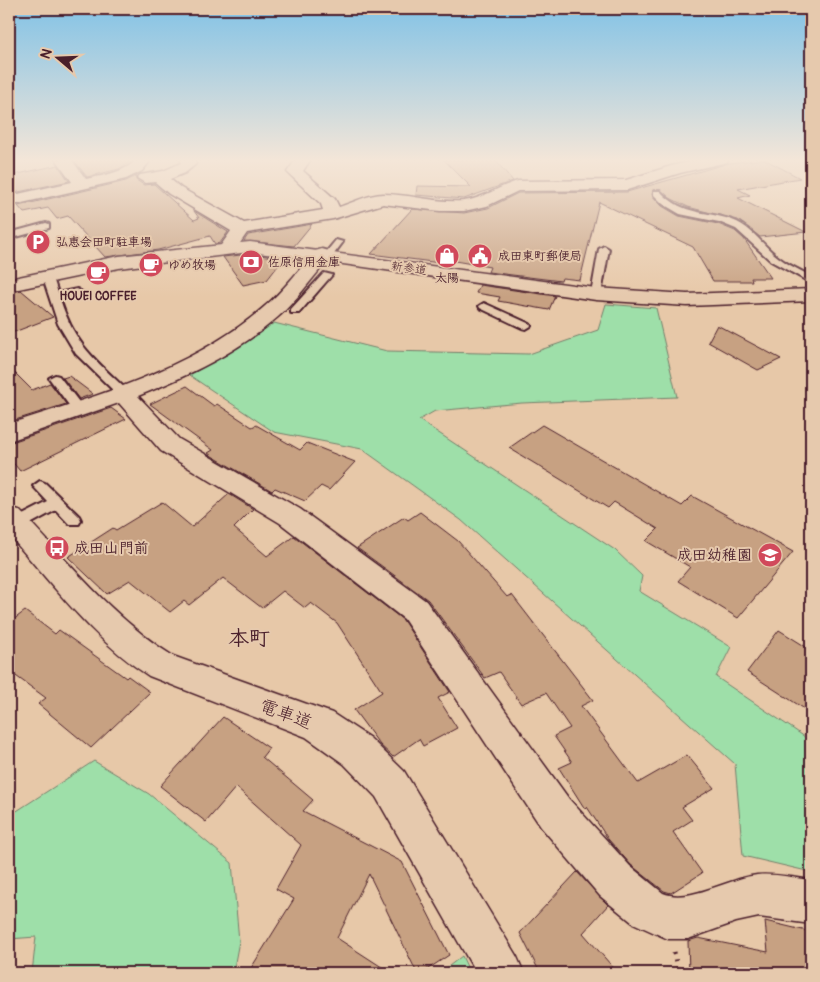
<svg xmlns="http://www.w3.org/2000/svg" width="820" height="982" font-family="Pangolin,'Klee One',sans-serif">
  <rect width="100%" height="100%" fill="#e7c8a8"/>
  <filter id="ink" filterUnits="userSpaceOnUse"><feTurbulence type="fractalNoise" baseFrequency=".02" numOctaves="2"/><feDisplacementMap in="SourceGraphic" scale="10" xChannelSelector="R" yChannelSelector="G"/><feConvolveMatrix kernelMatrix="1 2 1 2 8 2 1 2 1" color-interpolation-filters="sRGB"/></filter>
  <g filter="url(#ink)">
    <path fill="#9edfa9" stroke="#747f6a" d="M606,304L656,308L677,397L522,403L435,411L419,420L615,550L642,576L639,591L731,647L716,677L811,741V872L743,856L735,764L461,520L362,449L274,432L189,375L228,354L274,323L387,351L529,354L598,330Z
      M94,761L149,794L232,863L239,941L233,973H32L36,937L9,939V816Z
      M462,956L470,973H440Z"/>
    <path fill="#c7a182" stroke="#4a1f2b" d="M73,159H134L119,169L87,177Z
      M443,159L496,161L513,181L464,199L416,195L417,186L471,187Z
      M764,159L800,178L738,189L750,195L738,198L806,232L760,237L738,220L688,207L670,198L661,190H653L652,195L662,206L679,216L718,224L735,231L744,239L771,278H751L752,281H713L693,247L599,202L580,280L562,278L561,281L488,272L490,267L443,259L440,263L371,254L412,209L464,213L488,208L518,193L627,192L729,163Z
      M58,165L69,181L9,194V176Z
      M136,176V180L144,185L154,184L194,220L199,218L194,211L228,232L220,243L215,244L210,236L158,250L105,257L68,216L57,219L48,208L24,213L18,206L126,181Z
      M312,224L294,246L244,241L248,235Z
      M250,254L284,258L267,280L243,285L223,257Z
      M480,285L555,296L549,310L498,301L500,297L476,293Z
      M21,290L53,317L9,334V293Z
      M717,325L781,359L758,370L708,342Z
      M9,367L32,390L50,383L66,404L9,422Z
      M69,376L93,394L79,399L63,378Z
      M187,386L214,406L217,404L252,427L256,425L300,450L307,443L355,462L329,490L321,486L305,501L275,488L272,491L212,456L208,453L213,450L150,404Z
      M111,408L126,419L20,471L9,458V443Z
      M542,425L682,506L692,496L793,552L738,618L678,581L690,567L646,541L658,529L614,502L608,508L509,448Z
      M229,494L253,509L234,528L267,556L294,536L403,620L450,692L438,698L457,728L423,746L419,739L393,757L380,745L354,710L382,692L337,623L311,603L305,608L283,591L262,608L223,578L189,605L184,601L170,612L130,580L107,594L68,557L113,528L116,530L162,502L192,527Z
      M420,512L458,541L507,597L512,595L593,700L581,706L638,783L687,755L714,788L682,807L692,820L673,832L702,873L671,893L664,891L631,865L608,839L587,807L585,809L559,768L572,762L554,736L570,728L546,693L521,704L499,672L485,678L428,600L357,548L404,517L408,520Z
      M25,611L55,634L59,630L126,678L128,676L150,692L91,748L38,704L46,698L9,671V623Z
      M779,630L811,650V713L747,672Z
      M223,717L269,748L262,757L313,800L303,811L402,862L449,955L422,973H417L369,874L337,938L391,973H248L294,899L276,889L301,845L236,787L206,822L160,786Z
      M577,872L608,905L583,933L618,973H540L520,933Z
      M765,921L807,931L811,973H689L688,941L698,938L768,952Z"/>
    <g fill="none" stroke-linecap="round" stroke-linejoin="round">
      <defs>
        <path id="lane" d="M654,191H660C685,218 707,209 737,222C754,230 763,246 778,257C788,265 800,270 811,276V283L771,261L736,229L719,222L680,214L663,204L654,195Z
          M46,223L49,224V228L9,239V233Z
          M336,240L343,242L331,258H325L323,256Z
          M604,246L609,249L601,294L596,297L591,294L599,249Z
          M47,272L52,275L58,293L77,289L82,292V297L74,296L60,299C75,345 93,358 127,390L129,393L127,396H119L76,354L58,324L42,275Z
          M324,273L332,275L299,313H291V309Z
          M484,303L530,324L531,326L526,329L522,328L480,308L479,306Z
          M55,375L59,376L82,406L84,409L82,412H74L49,378Z
          M40,481L45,483L79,516L81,520L79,524H69L56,510L21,529H11L9,525L11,521L48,502L33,486Z"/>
        <path id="street" d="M56,159H71L86,179C104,175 124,173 137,159H152L142,171L126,179L9,206V196L72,182Z
          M181,159H195L196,164L185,173L170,179L181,188L244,223L323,210L321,204L287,172L296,159H311L303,171L335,199L339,207C352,203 369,194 383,194C410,194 436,203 464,201C483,199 499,186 518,181L626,180L671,166L701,159H729L727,162L680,173L627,190L518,191L487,206L464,211H440L383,204L333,219L247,233L234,252H222L219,248L231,231L169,194L155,182L145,183L137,178L140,175L163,171L181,163Z
          M322,249L329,251L331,255L329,259C312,278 297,300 278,317C238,352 188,376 138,396L179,439L300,509L426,601L569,799L630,866L663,893C689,904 729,878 757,875C774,873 794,878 811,880V924L759,917L736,922L688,939H668L633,923L600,896L541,827L404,619L280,523L161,451L119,403L9,441V424C96,396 193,369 264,307C283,291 299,270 315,251Z"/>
        <path id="secondary" d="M250,242L596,288L687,294L811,289V301L687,306L596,300L322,261L250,252L119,268L9,291V279L119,256Z
          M9,507L19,510C67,560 113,619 173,656L332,713L370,738L404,771L517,957L524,973H476L376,797L344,764L306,737L149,676C93,640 53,585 9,535Z"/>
      </defs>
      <use href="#lane" stroke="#4a1f2b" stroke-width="4"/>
      <use href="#street" stroke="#4a1f2b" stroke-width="3"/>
      <use href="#secondary" stroke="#4a1f2b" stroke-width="3"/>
      <path stroke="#4a1f2b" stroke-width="5" stroke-dasharray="2 5.5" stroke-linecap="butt" d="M674,952L678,973"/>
      <use href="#lane" fill="#e6c9ad" fill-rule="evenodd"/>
      <use href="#street" fill="#e6c9ad" fill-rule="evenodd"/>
      <use href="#secondary" fill="#e6c9ad" fill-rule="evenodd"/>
    </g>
  </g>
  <linearGradient id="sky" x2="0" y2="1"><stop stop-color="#81c2e6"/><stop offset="0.54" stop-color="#f4e6d8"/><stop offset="1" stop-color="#f4e6d8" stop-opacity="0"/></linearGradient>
  <rect width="820" height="297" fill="url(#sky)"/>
  <defs>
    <symbol id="parking-disc" viewBox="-11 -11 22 22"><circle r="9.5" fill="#d1495b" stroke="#e6c9ad"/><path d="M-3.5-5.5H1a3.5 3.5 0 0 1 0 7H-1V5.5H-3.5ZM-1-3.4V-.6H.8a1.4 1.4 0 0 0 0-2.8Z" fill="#fff"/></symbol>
    <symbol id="shop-disc" viewBox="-11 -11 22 22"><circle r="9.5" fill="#d1495b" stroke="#e6c9ad"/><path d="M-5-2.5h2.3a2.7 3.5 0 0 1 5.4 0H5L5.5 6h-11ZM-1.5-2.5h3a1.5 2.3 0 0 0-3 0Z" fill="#fff"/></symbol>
    <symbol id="civic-disc" viewBox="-11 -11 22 22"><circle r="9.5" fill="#d1495b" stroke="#e6c9ad"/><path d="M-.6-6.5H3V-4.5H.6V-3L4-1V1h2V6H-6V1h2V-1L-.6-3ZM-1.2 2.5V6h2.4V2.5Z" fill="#fff"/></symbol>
    <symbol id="bank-disc" viewBox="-11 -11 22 22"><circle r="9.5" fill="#d1495b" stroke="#e6c9ad"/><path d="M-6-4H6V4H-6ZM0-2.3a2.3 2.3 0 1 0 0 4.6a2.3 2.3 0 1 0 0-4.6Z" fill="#fff"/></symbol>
    <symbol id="cafe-disc" viewBox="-11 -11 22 22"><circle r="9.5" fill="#d1495b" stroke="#e6c9ad"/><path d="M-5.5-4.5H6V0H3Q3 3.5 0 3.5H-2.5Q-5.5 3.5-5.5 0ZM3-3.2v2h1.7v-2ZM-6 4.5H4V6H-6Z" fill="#fff"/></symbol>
    <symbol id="bus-disc" viewBox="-11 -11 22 22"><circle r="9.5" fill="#d1495b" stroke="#e6c9ad"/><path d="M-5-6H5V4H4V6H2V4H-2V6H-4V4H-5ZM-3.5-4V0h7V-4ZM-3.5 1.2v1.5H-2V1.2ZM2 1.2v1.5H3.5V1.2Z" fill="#fff"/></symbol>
    <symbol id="school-disc" viewBox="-11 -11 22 22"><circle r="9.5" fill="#d1495b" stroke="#e6c9ad"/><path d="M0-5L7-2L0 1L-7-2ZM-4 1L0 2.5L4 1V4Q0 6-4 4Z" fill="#fff"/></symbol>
  </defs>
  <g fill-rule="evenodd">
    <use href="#parking-disc" x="24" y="228" width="28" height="28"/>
    <use href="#shop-disc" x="433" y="242" width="28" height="28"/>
    <use href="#civic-disc" x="466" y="242" width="28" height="28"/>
    <use href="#bank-disc" x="237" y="248" width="28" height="28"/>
    <use href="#cafe-disc" x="137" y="251" width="28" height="28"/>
    <use href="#cafe-disc" x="84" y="259" width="28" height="28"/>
    <use href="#bus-disc" x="43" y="534" width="28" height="28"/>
    <use href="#school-disc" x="756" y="541" width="28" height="28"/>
  </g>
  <g text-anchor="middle" stroke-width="4" stroke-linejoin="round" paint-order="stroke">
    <g font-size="12" font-weight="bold" fill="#4a1f2b" stroke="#e6c9ad" text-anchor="start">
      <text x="56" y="246">弘恵会田町駐車場</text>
      <text x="498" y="260">成田東町郵便局</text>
      <text x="268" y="266">佐原信用金庫</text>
      <text x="168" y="269">ゆめ牧場</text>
      <text x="447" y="282" text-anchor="middle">太陽</text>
      <text x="98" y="300" text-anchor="middle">HOUEI COFFEE</text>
    </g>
    <g font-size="12" fill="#4a1f2b" stroke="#e6c9ad">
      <text transform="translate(409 268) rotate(8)" y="4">新参道</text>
    </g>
    <g font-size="15" font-weight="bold" fill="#4a1f2b" stroke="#e6c9ad" text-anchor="start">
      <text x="74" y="553">成田山門前</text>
      <text x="752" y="560" text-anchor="end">成田幼稚園</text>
    </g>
    <g font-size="18" fill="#4a1f2b" stroke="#e6c9ad">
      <text transform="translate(286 714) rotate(20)" y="6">電車道</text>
    </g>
    <g font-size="21" font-weight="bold" fill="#4a1f2b" stroke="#e6c9ad">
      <text x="249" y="645">本町</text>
    </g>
  </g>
  <rect width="820" height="982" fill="none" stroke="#e6c9ad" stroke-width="30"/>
  <rect x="15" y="15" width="790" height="952" fill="none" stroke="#4a1f2b" stroke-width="2" filter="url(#ink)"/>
  <g transform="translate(58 58) rotate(289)" stroke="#e6c9ad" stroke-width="4" paint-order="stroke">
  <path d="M0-4L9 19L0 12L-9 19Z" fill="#4a1f2b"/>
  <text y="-8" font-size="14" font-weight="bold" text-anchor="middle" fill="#4a1f2b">N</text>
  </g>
</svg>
